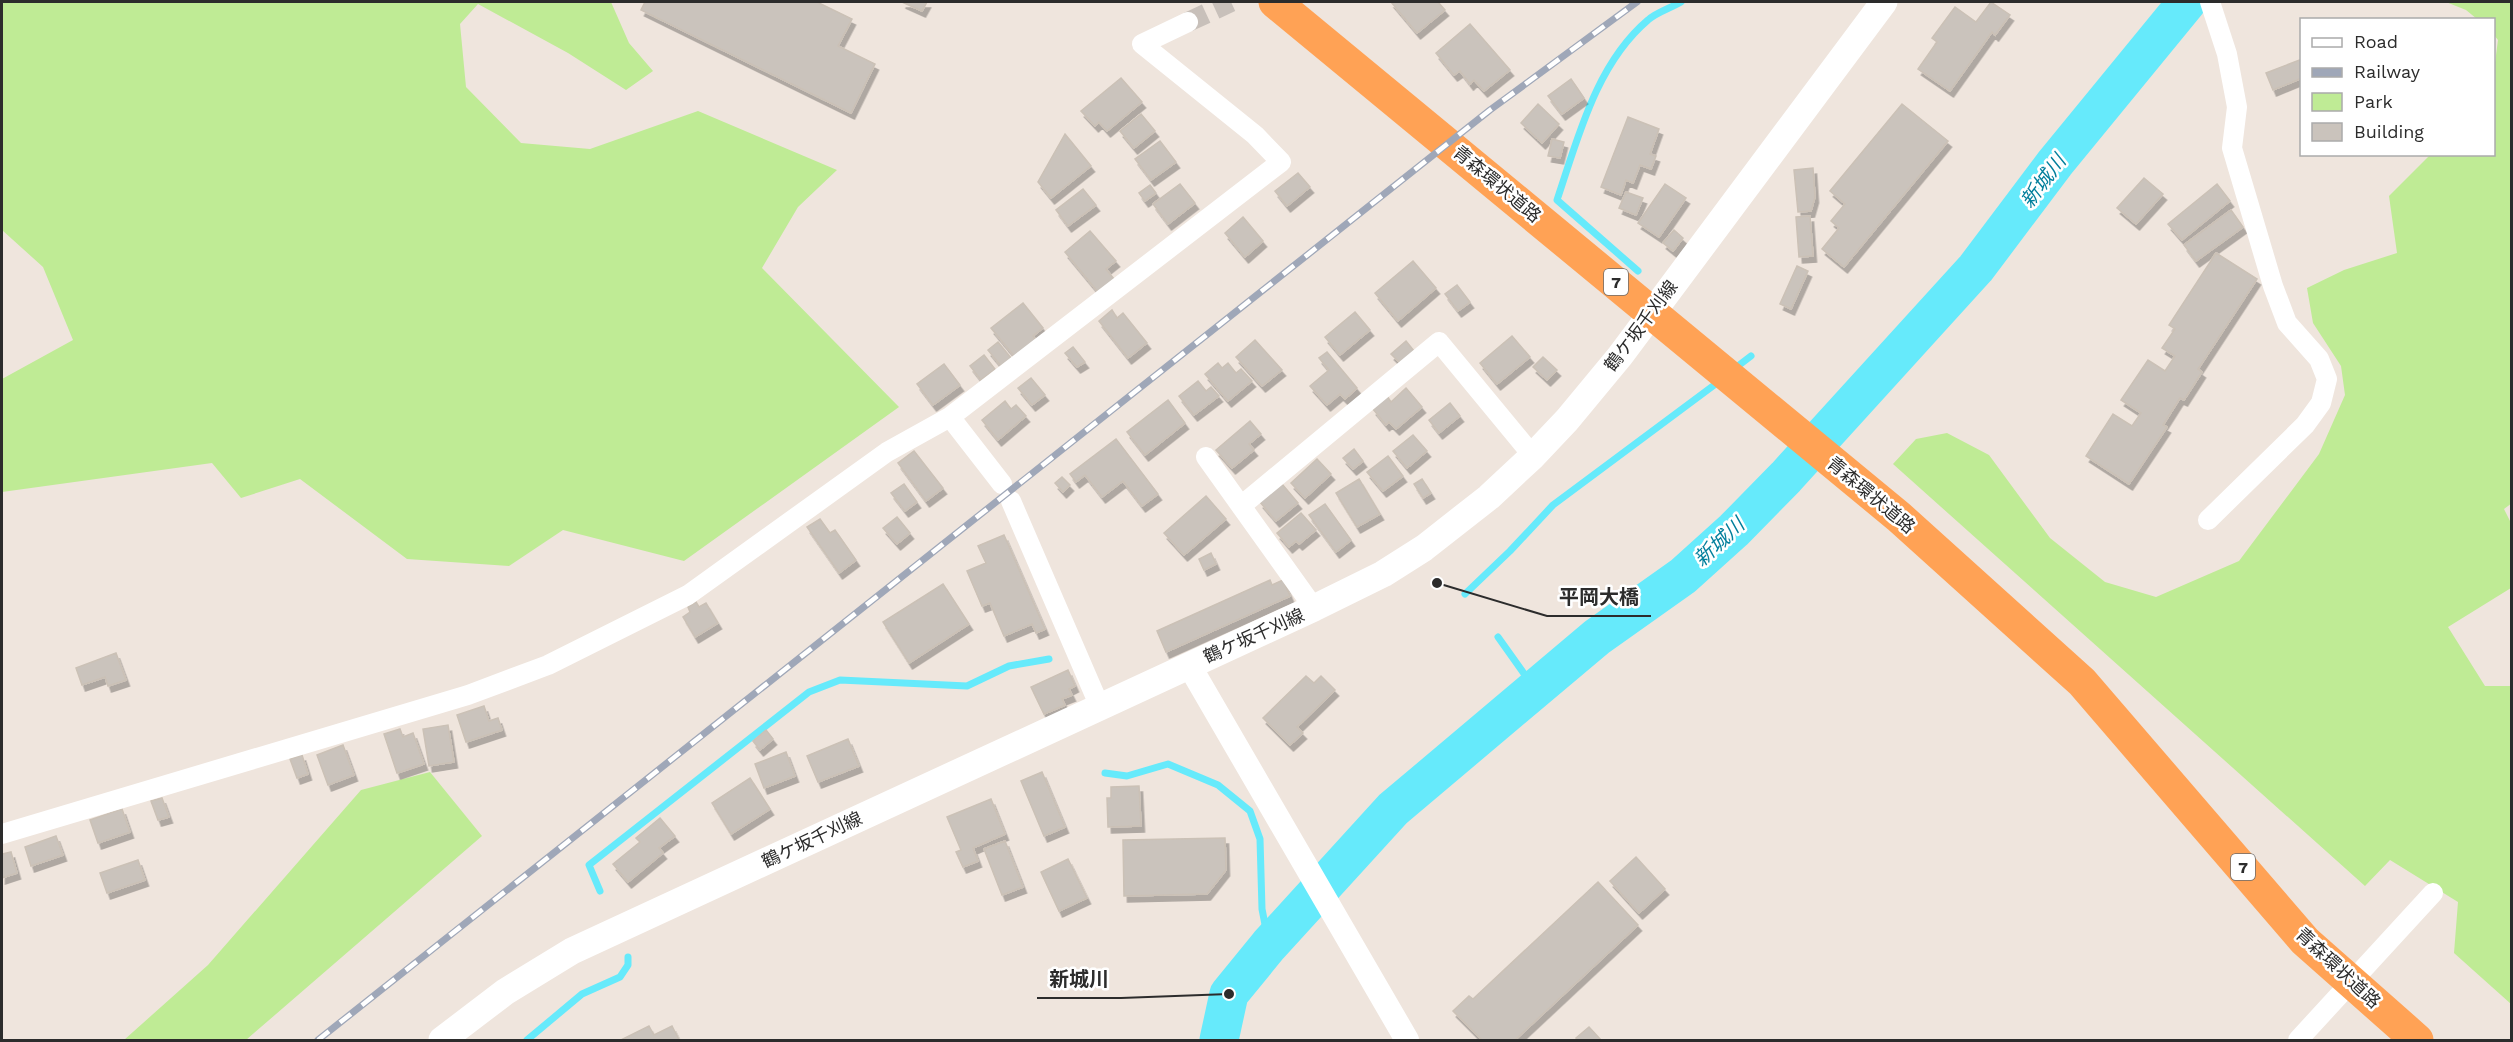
<svg xmlns="http://www.w3.org/2000/svg" width="2513" height="1042" font-family="'Work Sans','Noto Sans JP',sans-serif">
  <defs>
    <filter id="shadow"><feDropShadow dx="3.5" dy="6" stdDeviation="0" flood-color="#0004"/></filter>
  </defs>
  <rect width="100%" height="100%" fill="#efe5dd"/>
  <path fill="#bfeb95" d="M2,2H611L629,43L653,71L626,90L568,53L478,4L460,24L466,87L521,143L590,149L698,111L837,170L798,207L762,268L899,407L684,561L563,530L509,566L407,559L300,479L241,498L212,463L2,492V379L73,340L43,267L2,230Z
    M2446,2H2511L2512,503L2504,509L2511,523V588L2448,627L2485,686H2511V1004L2454,953L2458,902L2390,860L2365,886L1893,464L1916,439L1947,433L1989,455L2050,538L2105,582L2156,597L2239,561L2319,454L2345,395L2341,366L2313,323L2307,288L2344,270L2397,253L2389,196L2430,155L2494,154V70L2498,40L2494,35V20L2477,19L2466,10Z
    M430,772L482,836L246,1040H124L208,965L361,790Z"/>
  <g fill="none" stroke-linecap="round" stroke-linejoin="round">
    <path stroke="#66eafb" stroke-width="7" d="M1638,271L1557,200C1578,138 1596,64 1648,20C1657,12 1671,8 1681,2
      M1734,369L1751,356
      M1465,594L1510,551L1553,505L1721,380
      M1498,637L1535,689
      M1105,773L1127,776L1168,764L1218,785L1250,811L1260,839L1262,909L1269,945
      M600,891L589,865L809,692L840,680L967,686L1009,666L1049,659
      M527,1040L582,994L620,977L628,965V957"/>
    <path stroke="#66eafb" stroke-width="39" d="M1219,1040L1229,994L1269,945L1393,809L1597,637L1683,576L1734,530L1786,477L1976,268L2055,163L2187,2"/>
  </g>
  <path fill="#cac3bc" stroke="#cbc1b6" stroke-width="1.5" filter="url(#shadow)" d="M645,2H817L852,19L838,46L875,64L851,113L641,10Z
    M902,2H927L922,11Z
    M1391,2H1438L1445,10L1417,33Z
    M1991,2L2010,15L1995,35L1992,32L1950,91L1918,69L1937,42L1932,38L1955,7L1976,22Z
    M1470,24L1510,70L1484,91L1474,80L1470,84L1460,71L1454,75L1436,53Z
    M2302,59V78L2273,90L2266,73Z
    M1121,78L1142,102L1107,131L1099,122L1095,126L1081,111Z
    M1571,79L1584,98L1562,114L1548,96Z
    M1538,104L1559,124L1542,143L1521,123Z
    M1902,104L1948,141L1844,267L1822,249L1839,228L1831,221L1845,204L1830,191Z
    M1141,114L1155,131L1134,148L1120,131Z
    M1628,117L1659,129L1650,154L1656,156L1651,169L1640,165L1633,183L1626,180L1621,195L1601,187Z
    M1065,134L1091,166L1051,198L1038,182Z
    M1552,139L1564,142L1560,158L1548,156Z
    M1160,141L1176,162L1151,180L1135,159Z
    M1813,168L1815,197L1811,211L1798,212L1794,170Z
    M1298,173L1310,187L1287,206L1275,191Z
    M2144,178L2163,194L2136,224L2117,208Z
    M1180,184L1195,203L1168,224L1153,204Z
    M1665,184L1686,198L1659,237L1638,223Z
    M2217,184L2230,201L2182,240L2168,224Z
    M1150,185L1156,193L1145,201L1139,193Z
    M1083,189L1096,205L1068,226L1056,210Z
    M1626,192L1643,198L1636,215L1619,208Z
    M2231,210L2243,227L2196,261L2184,245Z
    M1810,216L1813,256L1799,257L1796,217Z
    M1243,217L1263,241L1245,257L1225,233Z
    M1674,230L1683,238L1673,251L1663,243Z
    M1090,231L1116,261L1106,269L1114,279L1098,292L1065,252Z
    M2216,253L2257,279L2198,369L2202,372L2184,400L2180,398L2163,425L2167,427L2129,484L2086,456L2113,414L2132,426L2141,413L2121,400L2148,360L2165,371L2175,356L2162,348L2175,329L2169,325Z
    M1413,261L1436,288L1398,321L1375,293Z
    M1797,266L1808,271L1791,309L1780,304Z
    M1457,285L1470,302L1458,311L1445,294Z
    M1023,303L1043,328L1033,336L1036,340L1015,357L991,328Z
    M1112,310L1117,318L1123,313L1147,343L1128,358L1099,321Z
    M1355,312L1370,330L1340,355L1325,337Z
    M1512,336L1530,357L1497,384L1480,363Z
    M1255,340L1282,370L1262,386L1236,357Z
    M1406,341L1414,351L1400,363L1391,354Z
    M998,342L1011,358L1001,366L988,350Z
    M1073,347L1085,362L1077,367L1065,353Z
    M1327,352L1357,388L1345,399L1340,394L1327,405L1310,386L1329,370L1319,358Z
    M984,355L995,369L981,380L970,366Z
    M1543,357L1557,370L1547,380L1533,367Z
    M1218,363L1222,368L1228,363L1236,373L1241,369L1252,381L1228,401L1205,374Z
    M944,364L960,385L933,405L917,384Z
    M1031,378L1045,395L1032,405L1018,388Z
    M1198,381L1206,391L1211,387L1219,396L1194,415L1179,396Z
    M1406,388L1422,407L1396,429L1389,422L1386,425L1373,409L1387,396L1391,402Z
    M1168,400L1185,423L1145,455L1127,432Z
    M1005,401L1011,409L1016,405L1026,416L998,440L982,420Z
    M1450,403L1460,416L1439,433L1429,420Z
    M1250,421L1261,434L1249,444L1254,450L1232,468L1216,450Z
    M1413,435L1427,451L1407,468L1393,451Z
    M1116,439L1158,494L1142,506L1123,481L1102,497L1085,475L1076,482L1070,474Z
    M1354,449L1363,461L1353,469L1343,458Z
    M914,451L943,488L926,501L898,463Z
    M1388,456L1403,476L1383,491L1367,472Z
    M1317,459L1331,474L1305,498L1291,483Z
    M1062,477L1070,485L1063,492L1055,483Z
    M1359,479L1380,514L1357,527L1336,493Z
    M1422,479L1431,493L1423,498L1414,484Z
    M904,484L917,502L905,511L891,493Z
    M1282,484L1298,503L1276,521L1260,502Z
    M1206,496L1226,519L1184,555L1164,533Z
    M1325,504L1351,540L1336,552L1309,515Z
    M1301,513L1316,530L1299,544L1296,541L1289,547L1277,533Z
    M897,517L910,533L897,544L883,528Z
    M820,519L830,533L835,530L856,560L839,573L807,527Z
    M1004,535L1045,629L1036,633L1032,624L1004,636L990,603L982,606L967,571L986,563L978,546Z
    M1211,553L1216,564L1204,570L1199,559Z
    M1270,580L1272,585L1283,580L1290,596L1166,652L1157,631Z
    M943,584L969,624L909,663L883,622Z
    M696,602L699,607L706,603L718,623L695,637L683,617L690,612L688,607Z
    M116,653L126,680L108,686L105,677L82,685L76,668Z
    M1068,670L1075,686L1069,689L1072,695L1062,699L1065,705L1044,714L1031,687Z
    M1306,676L1314,683L1321,676L1335,690L1297,727L1303,733L1290,745L1263,718Z
    M484,706L489,721L498,718L502,730L466,742L457,715Z
    M448,725L454,762L429,766L423,729Z
    M400,729L403,737L413,733L424,764L397,773L384,734Z
    M766,730L773,739L760,750L753,741Z
    M848,739L859,766L818,782L807,756Z
    M343,745L354,775L328,785L317,755Z
    M786,752L795,776L764,788L755,764Z
    M302,755L308,774L297,778L290,759Z
    M1042,772L1065,827L1044,836L1021,781Z
    M750,778L770,809L731,834L712,803Z
    M1139,786L1141,826L1108,827L1107,798H1111V787Z
    M162,798L169,817L158,820L151,801Z
    M991,799L1005,834L973,848L978,861L963,867L956,852L961,850L947,817Z
    M122,809L130,832L98,843L90,820Z
    M660,818L675,836L659,848L663,853L628,882L613,864L640,842L636,838Z
    M56,836L63,855L31,866L25,847Z
    M1225,838L1226,870L1207,894L1124,896L1123,840Z
    M1005,841L1023,887L1002,895L984,849Z
    M11,852L17,873L2,878V854Z
    M1636,857L1665,889L1639,913L1610,881Z
    M1068,859L1087,898L1059,911L1041,872Z
    M138,860L145,880L107,893L100,873Z
    M1598,882L1638,925L1515,1040H1482L1453,1011L1469,996L1473,999Z
    M649,1026L654,1035L672,1026L679,1040H621Z
    M1589,1027L1601,1040H1578L1576,1038Z"/>
  <g fill="none" stroke-linecap="round" stroke-linejoin="round">
    <path stroke="#c8c0ba" stroke-width="20" stroke-dasharray="20 10" stroke-linecap="butt" d="M1188,22L1231,2"/>
    <path stroke="#fff" stroke-width="20" d="M950,417L1002,484
      M1206,457L1314,608
      M1011,501L1100,707
      M1241,506L1439,342L1533,456
      M2208,520L2305,425L2321,403L2327,379L2319,359L2287,323L2273,286L2232,148L2237,107L2227,54L2210,2
      M2,834L468,695L548,665L688,595L887,452L950,417L1281,162L1255,135L1142,44L1188,22
      M2298,1040L2433,893"/>
    <path stroke="#fff" stroke-width="24" d="M1189,665L1407,1040"/>
    <path stroke="#fff" stroke-width="27" d="M442,1040L505,992L572,951L1314,608L1383,574L1424,548L1489,497L1533,456L1567,420L1620,356L1884,2"/>
    <path stroke="#ffa255" stroke-width="33" d="M1275,2L1899,517L2082,682L2305,941L2417,1040"/>
    <defs>
      <path id="rail" d="M318,1040L1490,110L1637,2"/>
    </defs>
    <use href="#rail" stroke="#9fa7b8" stroke-width="7"/>
    <use href="#rail" stroke="#fff" stroke-width="4.5" stroke-dasharray="14" stroke-linecap="butt"/>
  </g>
  <g text-anchor="middle" stroke-width="5" stroke-linejoin="round" paint-order="stroke">
    <g fill="#fff" stroke="#6b6b6b" stroke-width="1.5">
      <rect x="1604" y="269" width="24" height="26" rx="4.5"/>
      <rect x="2231" y="854" width="24" height="26" rx="4.5"/>
    </g>
    <g font-size="16" font-weight="bold" fill="#2c2c2c">
      <text x="1616" y="288">7</text>
      <text x="2243" y="873">7</text>
    </g>
    <g font-size="18" fill="#2c2c2c" stroke="#fff">
      <text transform="translate(1497 184) rotate(40)" y="6">青森環状道路</text>
      <text transform="translate(1641 326) rotate(-53)" y="6">鶴ケ坂千刈線</text>
      <text transform="translate(1871 495) rotate(40)" y="6">青森環状道路</text>
      <text transform="translate(1254 636) rotate(-24)" y="6">鶴ケ坂千刈線</text>
      <text transform="translate(812 840) rotate(-25)" y="6">鶴ケ坂千刈線</text>
      <text transform="translate(2338 968) rotate(43)" y="6">青森環状道路</text>
    </g>
    <g font-size="20" font-style="italic" fill="#027f9c" stroke="#fff">
      <text transform="translate(2043 181) rotate(-53)" y="7">新城川</text>
      <text transform="translate(1719 542) rotate(-43)" y="7">新城川</text>
    </g>
  </g>
  <path fill="none" stroke="#2c2c2c" stroke-width="2" d="M1437 583L1547 616H1651M1229 994L1121 998H1037"/>
  <g fill="#2c2c2c" stroke="#fff" stroke-width="2">
    <circle cx="1437" cy="583" r="6"/>
    <circle cx="1229" cy="994" r="6"/>
  </g>
  <g font-size="20" text-anchor="middle" font-weight="bold" fill="#2c2c2c" stroke="#fff" stroke-width="5" stroke-linejoin="round" paint-order="stroke">
    <text x="1599" y="604">平岡大橋</text>
    <text x="1079" y="986">新城川</text>
  </g>
  <rect width="2513" height="1042" fill="none" stroke="#2c2c2c" stroke-width="6"/>
  <rect x="2300" y="18" width="195" height="138" fill="#ffffff" stroke="#ababab" stroke-width="1.5"/>
  <rect x="2312" y="38" width="30" height="9" fill="#ffffff" stroke="#ababab" stroke-width="1.5"/>
  <text x="2354" y="48" font-size="18" fill="#2c2c2c">Road</text>
  <rect x="2312" y="68" width="30" height="9" fill="#9fa7b8" stroke="#ababab" stroke-width="1.5"/>
  <text x="2354" y="78" font-size="18" fill="#2c2c2c">Railway</text>
  <rect x="2312" y="93" width="30" height="18" fill="#bfeb95" stroke="#ababab" stroke-width="1.5"/>
  <text x="2354" y="108" font-size="18" fill="#2c2c2c">Park</text>
  <rect x="2312" y="123" width="30" height="18" fill="#cac3bc" stroke="#ababab" stroke-width="1.5"/>
  <text x="2354" y="138" font-size="18" fill="#2c2c2c">Building</text>
</svg>
